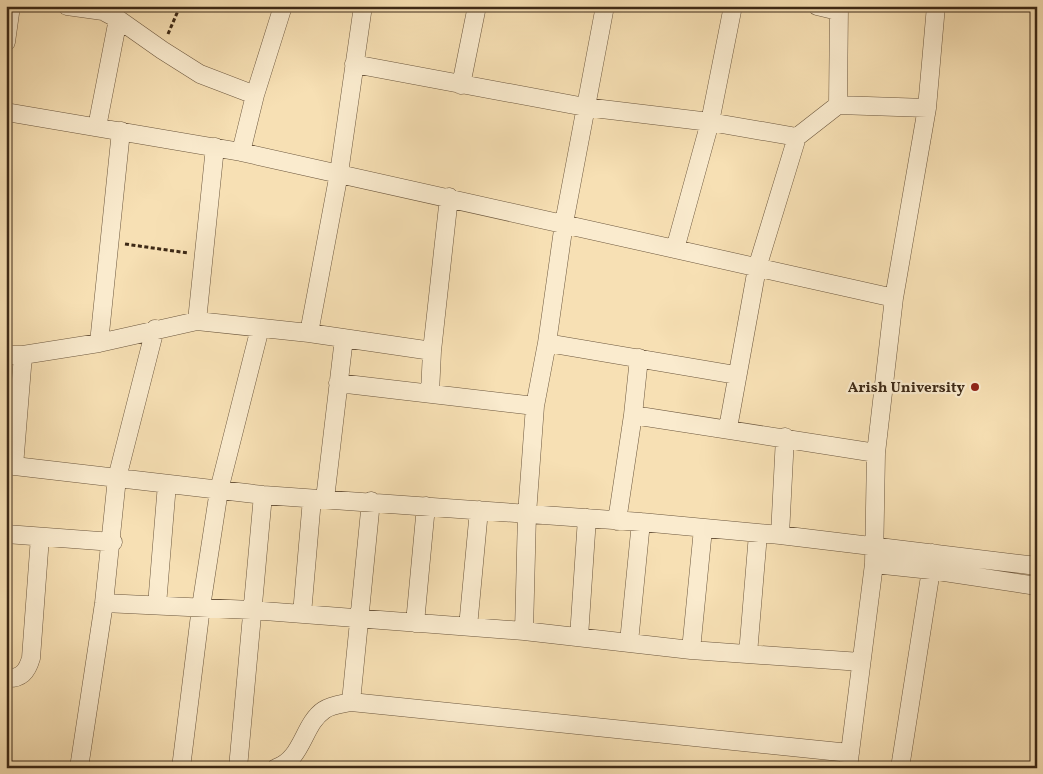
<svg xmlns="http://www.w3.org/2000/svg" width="1043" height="774" font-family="Vollkorn,serif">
  <rect width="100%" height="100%" fill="#f7e0b4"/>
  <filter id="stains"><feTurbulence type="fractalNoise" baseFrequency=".004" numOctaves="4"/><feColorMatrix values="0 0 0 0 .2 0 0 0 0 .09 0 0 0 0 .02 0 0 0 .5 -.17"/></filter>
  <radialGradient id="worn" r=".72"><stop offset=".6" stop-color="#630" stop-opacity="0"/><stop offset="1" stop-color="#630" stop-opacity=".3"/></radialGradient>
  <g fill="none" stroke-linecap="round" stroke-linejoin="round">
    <defs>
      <path id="minor" d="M67,6L103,11L118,19L162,50L200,74L255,95
        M817,6L838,11
        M6,42L11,6
        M354,64L585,107L710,122L797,137
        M461,85L477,6
        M838,105L839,6
        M6,112L241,152L894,298
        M97,127L118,19
        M241,152L255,95L283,6
        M675,249L710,122L733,6
        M197,321L215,147
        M309,333L339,173L363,6
        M99,343L121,131
        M547,343L736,375
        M6,355H23L99,343L197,321L309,333L432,351
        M338,383L535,406
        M430,393L432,351L449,197
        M633,415L876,453
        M728,428L757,268L797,137L838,105L927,108
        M6,465L263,495L641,522L780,535L1037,566
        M14,466L23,355
        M325,499L344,338
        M617,521L633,415L639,358
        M6,534L113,542
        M780,535L785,437
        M874,564L931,570L1037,586
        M104,603L251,610L524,631L691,650L861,662
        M157,605L167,484
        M302,614L312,499
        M415,623L426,506
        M468,627L479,510
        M524,631L527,514L535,406L547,343L564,223L605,6
        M579,637L587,518
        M629,642L641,522
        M691,650L703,529
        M748,654L758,534
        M6,678C21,679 27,672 31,658L40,537
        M351,702L371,501
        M79,768L104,603L117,478L155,329
        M181,768L201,607L219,490L260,328
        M238,768L263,495
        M276,768C303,759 303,724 324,710C331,705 342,704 351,702L850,753
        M848,768L874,564L876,453L894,298L927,108L936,6
        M900,768L931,570L932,553"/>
    </defs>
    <use href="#minor" stroke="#6c573e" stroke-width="19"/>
    <path stroke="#3d2916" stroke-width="3" stroke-dasharray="4 2.5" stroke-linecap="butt" d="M168,34L180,6
      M125,244L188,253"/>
    <use href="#minor" stroke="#faebce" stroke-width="18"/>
  </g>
  <circle fill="#8f2418" stroke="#faebce" stroke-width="2" cx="975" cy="387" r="5"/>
  <g text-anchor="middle" stroke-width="4.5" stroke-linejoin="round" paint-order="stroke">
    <g font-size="15" font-weight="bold" fill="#3d2916" stroke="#faebce" text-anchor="end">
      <text x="965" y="392">Arish University</text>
    </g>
  </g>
  <rect width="1043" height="774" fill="none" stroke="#f7e0b4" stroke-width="25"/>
  <rect x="8" y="8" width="1028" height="759" fill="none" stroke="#3d2916" stroke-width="2.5"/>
  <rect x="12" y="12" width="1018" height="749" fill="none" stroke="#3d2916"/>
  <rect width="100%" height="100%" filter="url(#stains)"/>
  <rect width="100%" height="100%" fill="url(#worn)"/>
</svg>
